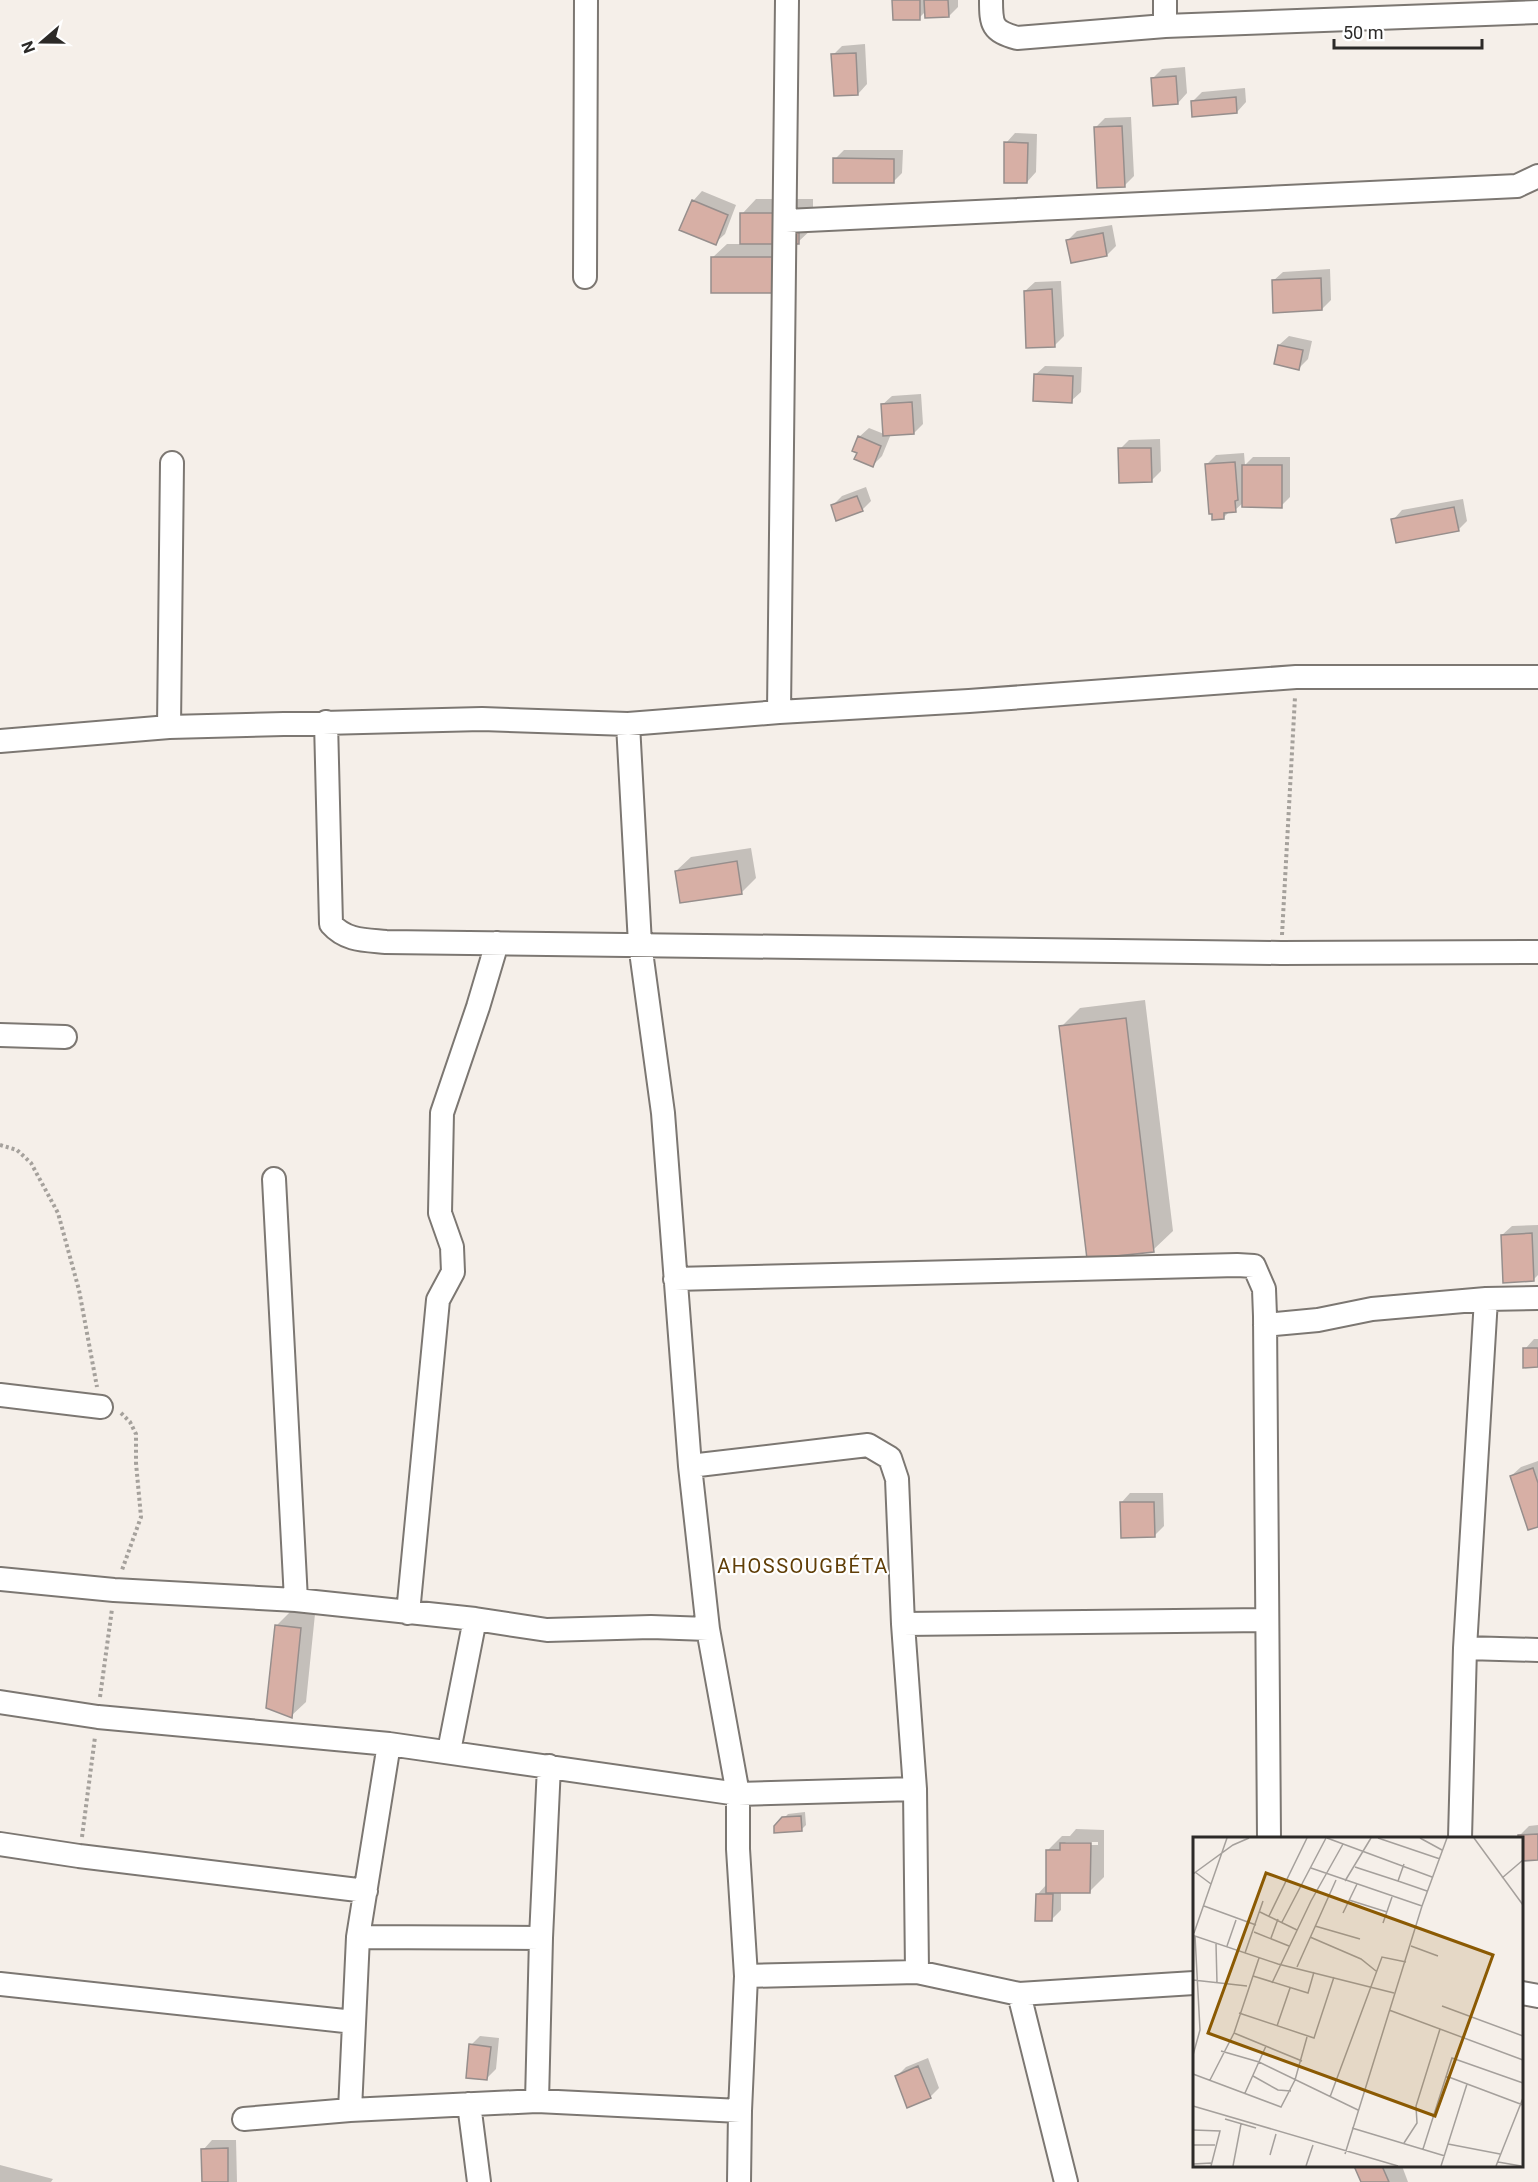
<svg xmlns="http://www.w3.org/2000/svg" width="1538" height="2182" font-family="Roboto,sans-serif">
  <rect width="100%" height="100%" fill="#f5efe9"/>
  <path fill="#0003" fill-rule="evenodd" d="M894,0H958V7L949,16L926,11L919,18Z
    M865,44L867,84L858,94L833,55L842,46Z
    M1185,67L1187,93L1178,103L1153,78L1162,69Z
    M1245,88L1246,102L1237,112L1193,101L1202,92Z
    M1131,117L1134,176L1124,186L1095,128L1105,118Z
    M1015,133L1037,134L1036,172L1027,182L1006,143Z
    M844,150H903L902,173L893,182L835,159Z
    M702,191L736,205L725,234L715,243L693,201Z
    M756,199H813V228L798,242H792V277L712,258L727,244H742V214Z
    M1112,225L1116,246L1107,255L1068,240L1077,231Z
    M1330,269L1331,300L1322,309L1273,281L1283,272Z
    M1061,281L1064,336L1055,345L1025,291L1035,282Z
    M1289,336L1312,341L1308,359L1299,368L1279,345Z
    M1045,366L1082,367L1081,392L1071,401L1035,375Z
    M921,394L923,424L914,433L891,434L882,456L873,465L859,437L869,428L884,434L882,405L892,396Z
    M1160,439L1161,471L1151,481L1120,449L1129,440Z
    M1244,453L1245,465L1253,457H1290V497L1281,506L1244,502L1235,510L1230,511L1223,518L1207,464L1216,455Z
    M866,487L871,501L862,510L832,506L842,496Z
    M1463,499L1467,521L1458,530L1393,520L1402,510Z
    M751,848L756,878L742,892L676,871L691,857Z
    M1145,1000L1173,1231L1153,1250L1061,1027L1080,1008Z
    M1538,1225V1275L1533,1280L1502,1235L1512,1226Z
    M1534,1339H1538V1366L1525,1349Z
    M1538,1461V1525L1511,1476L1521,1467Z
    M1130,1493H1163L1164,1526L1155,1535L1121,1503Z
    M291,1611L315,1614L306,1702L291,1716L277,1625Z
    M805,1812L806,1825L802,1829L775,1827L788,1814Z
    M1538,1825V1858L1522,1859V1838L1520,1835L1529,1826Z
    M1076,1829L1104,1830V1877L1089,1892L1061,1891V1910L1051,1920L1037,1895L1047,1884L1048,1850L1062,1836H1070ZM1066,1842H1098V1845H1063Z
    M480,2036L499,2038L496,2069L487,2078L471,2045Z
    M928,2058L939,2088L930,2097L897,2076L906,2067Z
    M212,2140H236L237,2182H203V2150Z
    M0,2165L53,2179L51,2182H0Z
    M1356,2166H1402L1408,2182H1362Z"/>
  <path fill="#d7afa5" stroke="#968e8c" stroke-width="1.5" d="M892,0H920V20H893Z
    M924,0H948L949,17L925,18Z
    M856,53L858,95L834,96L831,54Z
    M1176,76L1178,104L1153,106L1151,78Z
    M1236,97L1237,113L1192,117L1191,101Z
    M1122,126L1125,187L1097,188L1094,127Z
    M1004,142L1028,143L1027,183H1004Z
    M833,158L894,159V183H833Z
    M692,200L728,215L716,245L679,230Z
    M740,213H799V244H740Z
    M1103,233L1107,256L1071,263L1066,240Z
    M711,257H778V293H711Z
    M1321,278L1322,310L1273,313L1272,280Z
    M1052,289L1055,347L1026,348L1024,291Z
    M1278,345L1303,350L1299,370L1274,364Z
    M1034,374L1073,376L1072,403L1033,401Z
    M912,402L914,434L883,436L881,404Z
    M858,436L881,446L873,467L854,459L857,453L852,451Z
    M1118,448H1151L1152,482L1119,483Z
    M1235,462L1238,500L1235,501L1236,512L1224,513V519L1212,520V514H1209L1205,464Z
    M1242,465H1282V508L1242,507Z
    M857,496L863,511L836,521L831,505Z
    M1454,507L1459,531L1396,543L1391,519Z
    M737,861L742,894L680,903L675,871Z
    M1126,1018L1154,1252L1087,1259L1059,1026Z
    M1532,1233L1534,1281L1503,1283L1501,1235Z
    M1523,1348H1538V1367L1523,1368Z
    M1533,1468L1538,1483V1527L1528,1530L1510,1476Z
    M1120,1502H1154L1155,1537L1121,1538Z
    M275,1625L301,1628L292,1718L266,1708Z
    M801,1816L802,1831L774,1833V1826L782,1817Z
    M1538,1834V1860L1522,1861V1838H1518V1835Z
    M1060,1843H1091L1090,1893H1046V1850H1060Z
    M1036,1894H1053L1052,1921H1035Z
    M469,2044L491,2047L487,2080L466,2078Z
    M918,2066L931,2098L907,2108L895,2076Z
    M228,2148V2182H202L201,2149Z
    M1354,2166H1382L1389,2182H1361Z"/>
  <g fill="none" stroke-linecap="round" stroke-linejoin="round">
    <defs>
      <path id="street" d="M991,0C991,25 992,31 1017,38L1165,26L1538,12
        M1165,26V0
        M786,221L1517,186L1538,176
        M585,277L586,0
        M779,712L787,0
        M326,722L331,924C346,941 365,940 386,942L1281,953L1538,952
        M628,724L640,944L663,1113L690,1466L708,1629L738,1794V1849L746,1976L740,2111L739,2182
        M169,727L172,463
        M0,741L169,727L482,719L628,724L779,712L969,701L1296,677H1538
        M0,1035L65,1037
        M274,1179L296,1600
        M675,1279L1237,1265L1254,1266L1264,1289L1265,1316L1269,1838
        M1265,1325L1318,1320L1372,1309L1486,1299L1538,1298
        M0,1395L101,1407
        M690,1466L868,1445L890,1458L897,1479L903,1624L915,1789L917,1972
        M0,1579L114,1590L296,1600L475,1619L547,1630L651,1627L708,1629
        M408,1613L438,1300L453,1272L452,1247L440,1213L442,1113L478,1007L497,943
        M903,1624L1266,1620
        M1465,1648L1538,1650
        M0,1702L98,1717L389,1744L738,1794L915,1789
        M449,1751L475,1619
        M1460,1838L1465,1648L1486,1299
        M0,1844L79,1856L366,1891
        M358,1937L541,1938
        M746,1976L917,1972L1019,1994L1194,1983
        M0,1984L354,2022
        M1522,1993L1538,1996
        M1019,1994L1066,2182
        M537,2101L541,1938L549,1766
        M469,2104L479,2182
        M350,2110L358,1937L389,1744
        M244,2119L350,2110L537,2101L740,2111"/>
    </defs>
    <use href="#street" stroke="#7c7772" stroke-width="26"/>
    <path stroke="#a5a19c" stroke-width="4" stroke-dasharray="3 3" stroke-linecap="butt" d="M1282,935L1295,697
      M0,1145L17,1150L31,1163L58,1213L79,1290L97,1387
      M121,1413L130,1422L136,1434V1463L141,1517L122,1570
      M100,1697L112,1609
      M82,1837L95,1737"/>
    <use href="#street" stroke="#fff" stroke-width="22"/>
  </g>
  <g text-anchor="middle" stroke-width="4.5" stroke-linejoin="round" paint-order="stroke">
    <g font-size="20" letter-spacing="1.5" fill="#603e07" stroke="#fff">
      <text x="803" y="1573">AHOSSOUGBÉTA</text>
    </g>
  </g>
  <g transform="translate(1193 1837)">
    <rect width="330" height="330" fill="#f5efe9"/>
    <path fill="none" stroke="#a5a09c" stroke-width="1.5" d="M134,1L239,40M185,1L247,22M227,1L249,13M281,1L330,68M162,30L205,44L211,27M118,31L229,69M2,35L18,47M0,37L40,8L56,1M309,41L330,23M152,44L178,1M205,44L234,54M156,63L194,75M11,69L63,88M67,75L104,93M150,76L164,47M76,79L114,1M89,85L133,1M190,86L199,60M122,89L167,102M61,95L96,109M1,96L34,1M117,100L168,122L183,134M78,101L85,82M23,107L24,146M34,109L43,83M218,109L245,119M52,116L70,64M104,130L143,43M60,139L115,156L121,135M0,143L54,149M79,146L118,64L150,7M249,169L330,199M196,173L330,223M46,176L121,201L141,140M84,189L97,151M41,196L109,224M28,214L66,225L165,273M0,218L7,193L2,99L85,127L201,156M0,237L88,270L102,243L114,200M60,239L85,253L98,254M253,239L330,268M17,243L41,196L66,121M52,256L73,209M137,260L189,120L213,125M0,269L205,329M32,282L63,291M159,291L252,319M0,293L27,294L18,329M211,306L224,286L223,269L247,192M255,307L307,317M0,308H22M230,312L259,221L330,246M152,317L229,69L254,1M77,318L83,297M305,325L328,329M0,327L18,326M40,329L48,287M113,329L120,308M248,329L274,247M303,329L330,261"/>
    <path fill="#8b5a03" fill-opacity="0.15" stroke="#8b5a03" stroke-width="3" d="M73,36L300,118L242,279L15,196Z"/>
    <rect width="330" height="330" fill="none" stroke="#2c2a28" stroke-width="3"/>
  </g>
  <g transform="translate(42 42) rotate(250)" stroke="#ffffff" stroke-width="4.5" paint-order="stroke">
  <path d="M0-4.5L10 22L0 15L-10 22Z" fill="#2c2a28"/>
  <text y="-9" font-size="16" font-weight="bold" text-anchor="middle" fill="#2c2a28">N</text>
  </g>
  <path d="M1334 39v9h148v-9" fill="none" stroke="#2c2a28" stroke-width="3"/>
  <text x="1343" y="39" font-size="18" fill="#2c2a28" stroke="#ffffff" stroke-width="4.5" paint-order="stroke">50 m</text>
</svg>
